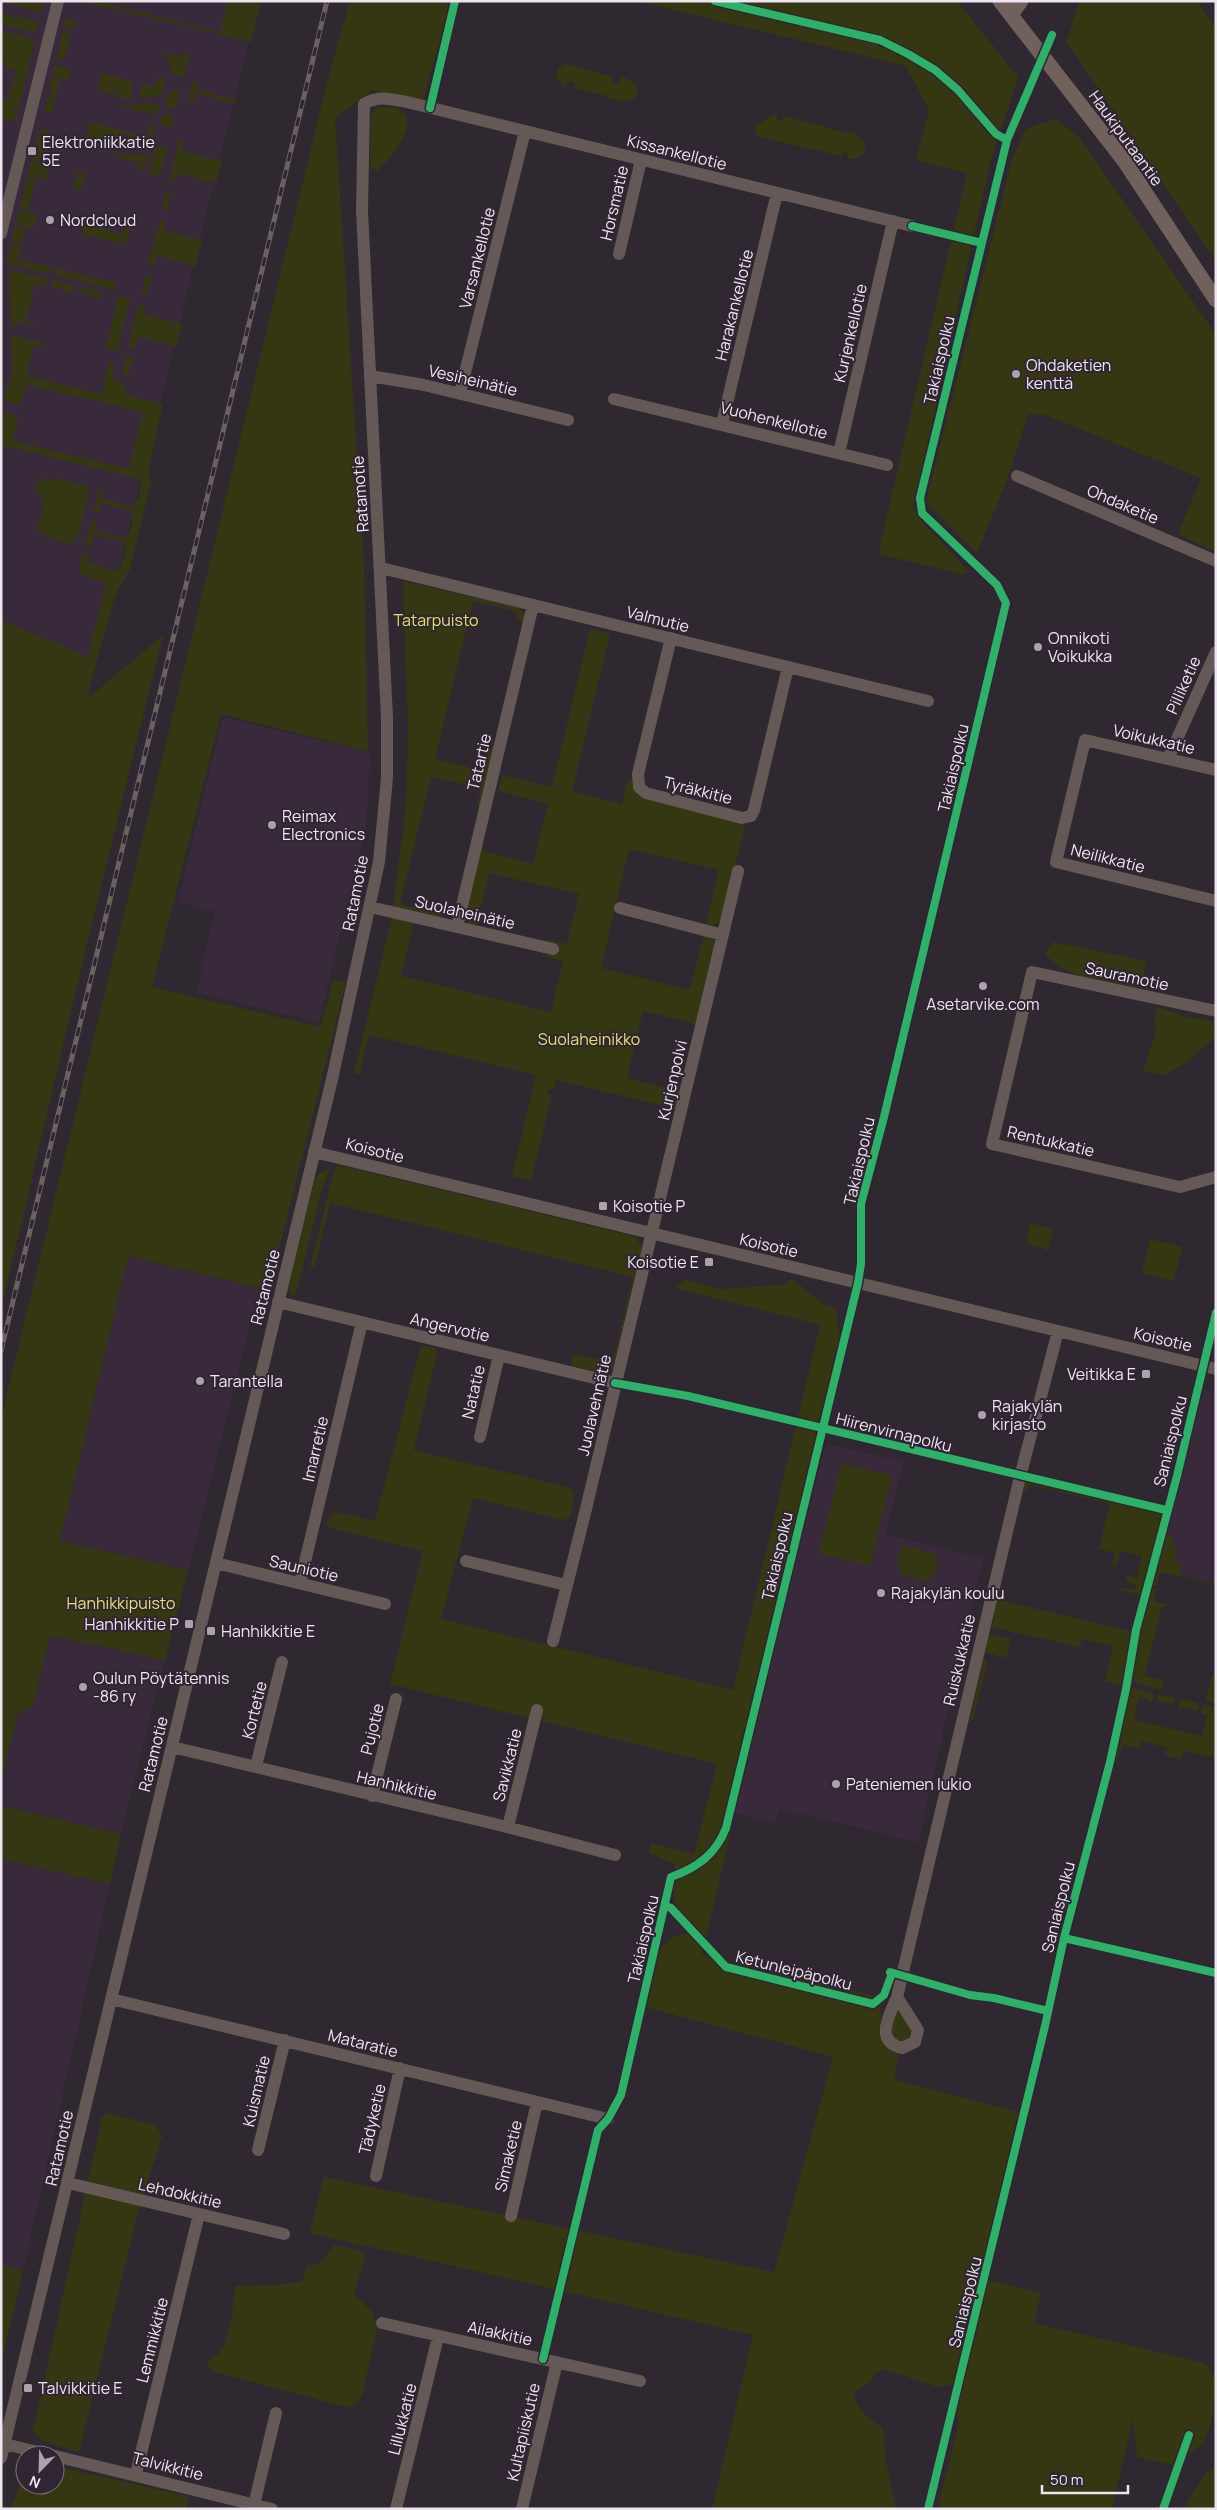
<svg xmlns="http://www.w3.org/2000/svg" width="1217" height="2510" font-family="Manrope,sans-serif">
  <rect width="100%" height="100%" fill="#2f2830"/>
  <path fill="#392a3b" d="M1,1H259L86,701L1,678Z
    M223,717L370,752L366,828L319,1022L196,993L215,912L178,902Z
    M128,1256L259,1288L188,1570L60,1541Z
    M1204,1390L1216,1393V1584L1154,1568Z
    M826,1444L903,1461L886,1534L983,1558L918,1842L779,1809L776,1824L735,1813L778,1628Z
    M50,1636L165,1660L121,1834L1,1806V1782L17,1716L33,1704Z
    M1,1859L110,1884L23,2270L1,2265Z"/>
  <path fill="#353712" d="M8,1H44L42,12L8,4Z
    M81,1H95L220,32L228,1H261L251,42Z
    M350,1H460L448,12L423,100L371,90L335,118L364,565L368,751L221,714L152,987L321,1027L333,980L346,983L269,1288H259L128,1256L60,1541L188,1570L165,1660L50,1636L33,1704L17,1716L1,1782V1418L330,71Z
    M637,1H957L1018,77L991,159L913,507L925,525L969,572L961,574L878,554L967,173L916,160L929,110L906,66Z
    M1080,1H1197L1216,28V261L1066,41Z
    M1,13L37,22L36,32L1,25Z
    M64.5 24a5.5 5.5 0 1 1 11 0a5.5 5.5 0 1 1-11 0Z
    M1,31L35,39L16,119L3,122H1V99L8,101L16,70L5,67L6,62L1,61Z
    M63,31L71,33L64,60L57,58Z
    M185,50L189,56L184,77L171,74L170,62L161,51L182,57Z
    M565,64L578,67L577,72L579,68L612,76V82L619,84L621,77C630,79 639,82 638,93C631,105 619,101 607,98L609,87L607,96L574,88L575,83L568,81L566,88C555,82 553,69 565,64Z
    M55,65L71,69L68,81L52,77Z
    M101,74L132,81V98L118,99L119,95L97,90Z
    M158,77L166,79L161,97L140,98L142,84L156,87Z
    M52,79L60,81L52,113L44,111L47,98L51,99L53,90L49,89Z
    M193,81L198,82L197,90L237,100L236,104L196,94L193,102L188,100Z
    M175,90L180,91L176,107L166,108L165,105L168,94Z
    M160,103L157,115L117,105Z
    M385,107C431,108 395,156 378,170H374L370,165L371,115L376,109Z
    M778,114L777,120L782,121L784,116L824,126V130L825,127L847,133L848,136L849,131C858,134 866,140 865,151L858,158L848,159L849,154L843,151L842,156L819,151V148L818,151L756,136L755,126L771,116Z
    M162,115H174L171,128L159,125Z
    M1055,119L1079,137L1216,335V552L1178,534L1201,478L1045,415L1028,414L1006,483L977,553L926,502L1012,159L1026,129Z
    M90,122L146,136L149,126L155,127L149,149L127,148L128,134H119V148L106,149L107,146L85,141Z
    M46,130L50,131L42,163L32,160L38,132Z
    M179,140L184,141L182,151L222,161L216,183L177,174L174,182L169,181Z
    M155,146L167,148L160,176L149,174Z
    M105,154L148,155L144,170L138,169L139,163Z
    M31,162L49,167L46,180L28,176Z
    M78,171L85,173L81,191L73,189Z
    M27,178L36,180L28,210L20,208Z
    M166,192L171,193L167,210L162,209Z
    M19,210L36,214L33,229L16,225Z
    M160,220L165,221L163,230L202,240L196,266L157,256L154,266L148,264Z
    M84,224L122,234L125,224L131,225L126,245L81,234Z
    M15,227L25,229L22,241L12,239Z
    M12,241L21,243L18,259L51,267L49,274L7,263Z
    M56,268L117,283L115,290L54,275Z
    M9,270L48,279L46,286L35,283L26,321L35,323L34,326L16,322L15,327L11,325Z
    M146,275L152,276L147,295L141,294Z
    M52,280L76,286L75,290L71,292L53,287Z
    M80,287L101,292L100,299L79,291Z
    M118,296L130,299L117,351L106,348Z
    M139,304L145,305L143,314L182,324L176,347L138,337L135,348L128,347Z
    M13,336L44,343L43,347L33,345L27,376L102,394L109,360L114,365C112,378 114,381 126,385L124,395L163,403L148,472L151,482L130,569L115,596L86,700L163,635L85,952L1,1310V620L88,657L106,584L81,575L79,569L83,552L89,554L87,563L119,571L126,552L124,551L126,543L94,534L91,546L85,545L92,520L96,522L95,531L126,539L133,521L131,520L133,511L101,503L98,513L94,512L99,489L104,490L102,499L134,507L137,498H139L141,479L5,446L1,454V410L18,417L13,441L129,469L143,412L27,385L20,406L4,400V397L12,376L11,339Z
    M126,355L133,357L128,376L122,375Z
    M40,478L54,481L56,478L86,486L89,489L79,535H75L72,546L36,530L44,511L41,510L44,505L41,504L44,496L34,492Z
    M403,581L520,608L525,617L524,623L521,622L514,611L473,601L435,759L485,771L491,747L495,750L481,806L477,805L481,788L431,777L400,904L442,914L441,917L393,907L406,808L408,726Z
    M590,629L610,634L572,792L622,804L628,779L631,780L635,786L744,823V828L723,918C719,924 712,927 706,925L719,870L629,849L601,968L690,990L704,934L713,940L716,946L697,1024L643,1011L627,1078L681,1092L677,1109L556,1080L554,1089H548L547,1094L552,1095L531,1181L512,1176L536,1075L369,1035L359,1075L354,1073L392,917L412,921L413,925L401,976L551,1012L563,961L546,957L549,945L546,943V939L567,944L579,894L489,873L476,927L468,922L465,911L480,848L484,847L483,851L533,864L548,804L498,791L502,775L552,787Z
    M1053,942L1146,961L1144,974L1137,987C1105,981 1068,980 1045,954Z
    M1158,1007L1184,1016L1216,1022V1036L1186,1063L1164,1075L1143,1071L1156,1032L1154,1019Z
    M338,1165L636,1237L641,1246V1252L612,1369L601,1374L573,1367L571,1362L573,1354L612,1362L633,1277L330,1203L315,1266L310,1268L335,1167Z
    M330,1168L321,1192L295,1298L289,1291V1285L314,1182L318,1174Z
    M1030,1223L1053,1229L1048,1250L1026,1243Z
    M1150,1239L1183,1247L1173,1281L1142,1273Z
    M792,1279L825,1305L836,1308L839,1339L725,1811L735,1813L702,1955L880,1997C882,2019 875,2046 899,2054L894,2080L1019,2112L953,2384L938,2387L884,2369L874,2374L871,2382L860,2387L854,2394C858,2412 869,2418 883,2428L885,2456L896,2509H712L753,2335L310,2233L324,2177L774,2272L833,2057L645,2007L661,1946L675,1936L691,1932L674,1900L675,1865L649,1853L650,1843L694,1854L717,1764L390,1684L423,1551L331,1528L326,1523L330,1516L336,1512L375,1521L421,1345L438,1349L414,1450L571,1488L575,1494L570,1517L563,1520L473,1498L441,1619L733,1690L820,1325L674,1288L685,1280L720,1289L783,1285Z
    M841,1464L892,1475L870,1566L819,1553Z
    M1028,1481L1160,1513L1162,1518L1141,1594L1121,1591L1122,1588L1134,1590L1136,1584L1125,1581L1126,1576L1137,1577L1142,1556L1120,1551L1116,1567L1112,1566L1115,1553L1099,1549L1110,1504L1029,1485L1027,1491L1024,1490V1484Z
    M1163,1534L1173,1536L1171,1546L1177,1547L1174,1560L1182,1564L1179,1575L1216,1584V1585L1160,1572L1157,1586L1151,1584Z
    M903,1545L936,1554L937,1571L928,1581L902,1575L897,1559Z
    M1151,1588L1156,1589L1154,1601L1168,1605L1161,1608L1145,1676L1165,1681L1161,1690L1130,1681L1140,1630Z
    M999,1600L1129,1631L1131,1635L1124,1685L1105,1682L1113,1646L1082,1639L1080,1647L992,1627L996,1601Z
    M993,1635L1011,1639L1006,1658L984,1652L989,1636Z
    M984,1658L987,1664L973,1719L970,1721Z
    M1212,1676H1216V1704L1206,1700Z
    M1131,1687L1154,1694L1152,1702H1147V1699L1139,1697L1134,1720L1202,1736L1208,1714H1201L1203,1705L1216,1707V1758L1184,1751L1181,1760L1165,1755L1167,1748L1142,1741L1140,1749L1123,1744L1117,1761H1114V1757Z
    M1158,1694L1175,1698L1173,1707L1172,1704L1157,1701L1155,1703Z
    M1181,1699L1199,1703L1198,1711L1183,1707L1182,1709L1177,1708Z
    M1,1806L121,1834L110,1884L1,1859Z
    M898,2010L911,2027V2036L907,2042H900C887,2032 892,2023 898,2010Z
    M107,2113L156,2125L162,2136L138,2212L79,2452L43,2441L33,2431L102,2118Z
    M335,2245L362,2251L365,2258L354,2294L371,2310L377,2328L363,2393L358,2402L350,2408L214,2372L208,2367L209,2359C232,2353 232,2306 235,2286L275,2285L302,2281L307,2266L320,2263Z
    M1,2265L23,2270L1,2364Z
    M988,2280L1041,2293L1034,2323L1205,2363L1216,2379L1212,2420L1203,2444L1172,2465L1137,2457L1133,2418L1112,2509H938L959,2421L954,2414Z
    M55,2466L186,2496L189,2498L186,2509H11L25,2471V2485H55Z
    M1216,2466V2509H1183L1206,2473Z"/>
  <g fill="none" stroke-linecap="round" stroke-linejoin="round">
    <path stroke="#645957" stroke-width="12" d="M1,233L58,1
      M619,254L641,160
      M370,376L424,385L568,420
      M460,393L525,131
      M614,399L887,465
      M722,424L777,193
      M839,453L893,221
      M1017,476L1216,561
      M381,568L928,701
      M671,638L638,774L639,787L646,793L742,818L751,816L754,810L788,667
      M1168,759L1216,652
      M1216,770L1085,740L1056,862L1216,901
      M370,907L553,949
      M620,908L723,935
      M457,927L533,605
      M1216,1011L1032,972L992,1144L1180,1187L1216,1177
      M314,1152L1216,1369
      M278,1302L615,1383
      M480,1437L499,1355
      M466,1561L566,1585
      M216,1563L385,1604
      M300,1583L362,1322
      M553,1641L586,1509L738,871
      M172,1747L495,1824L615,1855
      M256,1766L282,1662
      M372,1796L396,1699
      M508,1827L537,1710
      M897,1997L918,2030L915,2042L902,2048C874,2041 889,2016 897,1997L1020,1477L1058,1331
      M111,1999L608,2119
      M258,2150L285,2040
      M376,2176L400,2068
      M68,2183L284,2234
      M511,2216L537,2102
      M382,2323L640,2381
      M5,2444L50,2455
      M55,2456L272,2509
      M1,2458L333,1075L379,862L387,778V718L362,211L364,104C379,94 394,100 411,103L912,226
      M136,2474L199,2214
      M253,2509L276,2413
      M396,2509L438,2337
      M522,2509L557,2362"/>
    <path stroke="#71615d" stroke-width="15" d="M1000,1L1125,162L1216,300
      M1011,15L1021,1"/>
    <defs>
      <path id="rail" d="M1,1351L327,1"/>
    </defs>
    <use href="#rail" stroke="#6a6161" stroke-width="5"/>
    <use href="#rail" stroke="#312533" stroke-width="3" stroke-dasharray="9" stroke-linecap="butt"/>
    <defs>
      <path id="cycleway" d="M715,1L880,40L908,54L935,70L958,90L996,134L1007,140
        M430,108L455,1
        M912,226L982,243
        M615,1383L688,1396L1166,1510
        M666,1906L671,1908L726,1967L873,2004L884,1995L892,1973
        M1064,1938L1216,1973
        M890,1972L970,1995L994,1998L1048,2011
        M543,2359L598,2130L608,2119L621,2095L671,1877C697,1868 716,1854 726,1828L858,1283L861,1264V1204L884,1117L1006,603L997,585L922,513L920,498L1007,140L1052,35
        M928,2509L1045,2026L1064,1938L1110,1762L1126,1689L1136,1630L1177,1476L1216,1313
        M1163,2509L1189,2435"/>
    </defs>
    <use href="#cycleway" stroke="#312533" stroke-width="11"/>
    <use href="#cycleway" stroke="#2db169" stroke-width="8"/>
  </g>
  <g fill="#aaa3ac" stroke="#312533" stroke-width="2">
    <rect x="27" y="146" width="10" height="10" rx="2.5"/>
    <circle cx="50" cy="220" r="5"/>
    <circle cx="1016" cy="374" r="5"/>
    <circle cx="1038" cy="647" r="5"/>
    <circle cx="272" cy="825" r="5"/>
    <circle cx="983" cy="986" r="5"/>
    <rect x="598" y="1201" width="10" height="10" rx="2.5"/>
    <rect x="704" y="1257" width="10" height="10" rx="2.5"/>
    <rect x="1141" y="1369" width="10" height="10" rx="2.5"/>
    <circle cx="200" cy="1381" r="5"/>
    <circle cx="982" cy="1415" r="5"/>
    <circle cx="881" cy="1593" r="5"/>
    <rect x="184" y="1619" width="10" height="10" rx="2.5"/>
    <rect x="206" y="1626" width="10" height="10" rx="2.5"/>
    <circle cx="83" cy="1687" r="5"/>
    <circle cx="836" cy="1784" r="5"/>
    <rect x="23" y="2383" width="10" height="10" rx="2.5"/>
  </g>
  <g text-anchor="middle" stroke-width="4" stroke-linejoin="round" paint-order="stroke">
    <g font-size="16" fill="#ede5ef" stroke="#312533">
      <text transform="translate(1126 138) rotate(54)" y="6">Haukiputaantie</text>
      <text transform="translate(677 152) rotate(14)" y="6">Kissankellotie</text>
      <text transform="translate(614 203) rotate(-77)" y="6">Horsmatie</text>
      <text transform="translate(477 258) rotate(-76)" y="6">Varsankellotie</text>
      <text transform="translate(734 305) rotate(-76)" y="6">Harakankellotie</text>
      <text transform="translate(850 333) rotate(-77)" y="6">Kurjenkellotie</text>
      <text transform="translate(939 360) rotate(-77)" y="6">Takiaispolku</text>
      <text transform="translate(473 380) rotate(13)" y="6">Vesiheinätie</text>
      <text transform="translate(774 420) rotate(14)" y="6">Vuohenkellotie</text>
      <text transform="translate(360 494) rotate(-94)" y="6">Ratamotie</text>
      <text transform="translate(1123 504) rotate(23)" y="6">Ohdaketie</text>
      <text transform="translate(658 619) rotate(14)" y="6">Valmutie</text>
      <text transform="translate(1183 685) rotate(-66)" y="6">Pilliketie</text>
      <text transform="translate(1154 739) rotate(13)" y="6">Voikukkatie</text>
      <text transform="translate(479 762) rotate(-77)" y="6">Tatartie</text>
      <text transform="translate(953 768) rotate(-77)" y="6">Takiaispolku</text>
      <text transform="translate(698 790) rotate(14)" y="6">Tyräkkitie</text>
      <text transform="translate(1108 858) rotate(14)" y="6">Neilikkatie</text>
      <text transform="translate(355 893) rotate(-79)" y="6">Ratamotie</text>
      <text transform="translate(465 912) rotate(13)" y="6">Suolaheinätie</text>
      <text transform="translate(1127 976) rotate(12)" y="6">Sauramotie</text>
      <text transform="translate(672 1080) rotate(-77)" y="6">Kurjenpolvi</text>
      <text transform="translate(1051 1141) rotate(13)" y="6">Rentukkatie</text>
      <text transform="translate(375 1150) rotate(14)" y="6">Koisotie</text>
      <text transform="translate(859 1161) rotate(-77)" y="6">Takiaispolku</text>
      <text transform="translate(769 1245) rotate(13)" y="6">Koisotie</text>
      <text transform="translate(265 1287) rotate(-76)" y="6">Ratamotie</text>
      <text transform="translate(450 1327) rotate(13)" y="6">Angervotie</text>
      <text transform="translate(1163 1339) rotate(13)" y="6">Koisotie</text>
      <text transform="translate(473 1392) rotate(-77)" y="6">Natatie</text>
      <text transform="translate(594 1405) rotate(-77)" y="6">Juolavehnätie</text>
      <text transform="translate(894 1432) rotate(14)" y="6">Hiirenvirnapolku</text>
      <text transform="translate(1170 1441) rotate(-76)" y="6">Saniaispolku</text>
      <text transform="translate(315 1449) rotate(-77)" y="6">Imarretie</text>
      <text transform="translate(777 1556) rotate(-77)" y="6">Takiaispolku</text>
      <text transform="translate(304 1568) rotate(13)" y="6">Sauniotie</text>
      <text transform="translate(959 1660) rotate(-77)" y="6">Ruiskukkatie</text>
      <text transform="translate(254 1710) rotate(-76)" y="6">Kortetie</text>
      <text transform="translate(372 1729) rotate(-76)" y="6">Pujotie</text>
      <text transform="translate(153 1754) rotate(-76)" y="6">Ratamotie</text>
      <text transform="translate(507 1765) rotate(-76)" y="6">Savikkatie</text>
      <text transform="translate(397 1785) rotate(13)" y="6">Hanhikkitie</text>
      <text transform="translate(1058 1907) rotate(-76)" y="6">Saniaispolku</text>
      <text transform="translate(643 1939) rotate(-77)" y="6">Takiaispolku</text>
      <text transform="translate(794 1970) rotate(14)" y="6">Ketunleipäpolku</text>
      <text transform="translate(363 2043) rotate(14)" y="6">Mataratie</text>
      <text transform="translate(256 2091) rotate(-77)" y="6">Kuismatie</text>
      <text transform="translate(372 2119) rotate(-77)" y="6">Tädyketie</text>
      <text transform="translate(59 2148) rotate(-77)" y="6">Ratamotie</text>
      <text transform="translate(508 2156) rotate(-77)" y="6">Simaketie</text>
      <text transform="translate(180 2193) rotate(13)" y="6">Lehdokkitie</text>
      <text transform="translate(965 2302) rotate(-76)" y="6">Saniaispolku</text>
      <text transform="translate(500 2333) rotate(12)" y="6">Ailakkitie</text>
      <text transform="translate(152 2340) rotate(-76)" y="6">Lemmikkitie</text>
      <text transform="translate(402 2419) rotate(-76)" y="6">Lillukkatie</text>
      <text transform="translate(523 2432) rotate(-77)" y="6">Kultapiiskutie</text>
      <text transform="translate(168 2466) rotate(14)" y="6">Talvikkitie</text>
    </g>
    <g font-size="16" fill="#ede5ef" stroke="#312533" text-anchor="start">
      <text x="42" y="148">Elektroniikkatie<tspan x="42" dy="18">5E</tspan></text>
      <text x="60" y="226">Nordcloud</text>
      <text x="1026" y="371">Ohdaketien<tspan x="1026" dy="18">kenttä</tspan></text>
      <text x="1048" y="644">Onnikoti<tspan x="1048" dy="18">Voikukka</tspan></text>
      <text x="282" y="822">Reimax<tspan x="282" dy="18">Electronics</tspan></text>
      <text x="983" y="1010" text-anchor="middle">Asetarvike.com</text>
      <text x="613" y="1212">Koisotie P</text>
      <text x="699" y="1268" text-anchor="end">Koisotie E</text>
      <text x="1136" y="1380" text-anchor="end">Veitikka E</text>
      <text x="210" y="1387">Tarantella</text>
      <text x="992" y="1412">Rajakylän<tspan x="992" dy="18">kirjasto</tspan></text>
      <text x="891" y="1599">Rajakylän koulu</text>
      <text x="179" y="1630" text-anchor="end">Hanhikkitie P</text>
      <text x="221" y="1637">Hanhikkitie E</text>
      <text x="93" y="1684">Oulun Pöytätennis<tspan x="93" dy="18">-86 ry</tspan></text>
      <text x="846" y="1790">Pateniemen lukio</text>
      <text x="38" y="2394">Talvikkitie E</text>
    </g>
    <g font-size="16" fill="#dbe369" stroke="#312533">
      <text x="436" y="626">Tatarpuisto</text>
      <text x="589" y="1045">Suolaheinikko</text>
      <text x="121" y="1609">Hanhikkipuisto</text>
    </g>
  </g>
  <rect width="1217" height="2510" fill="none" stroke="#ede5ef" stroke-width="5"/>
  <g transform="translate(40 2470) rotate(203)"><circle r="24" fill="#312533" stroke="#7c727e"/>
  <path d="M0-4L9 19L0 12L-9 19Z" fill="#aaa3ac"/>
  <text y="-8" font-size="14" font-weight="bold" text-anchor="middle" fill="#ede5ef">N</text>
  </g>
  <path d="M1042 2485v8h86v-8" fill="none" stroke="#ede5ef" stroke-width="2.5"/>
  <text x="1050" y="2485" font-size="15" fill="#ede5ef" stroke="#312533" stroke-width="4" paint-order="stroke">50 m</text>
</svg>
